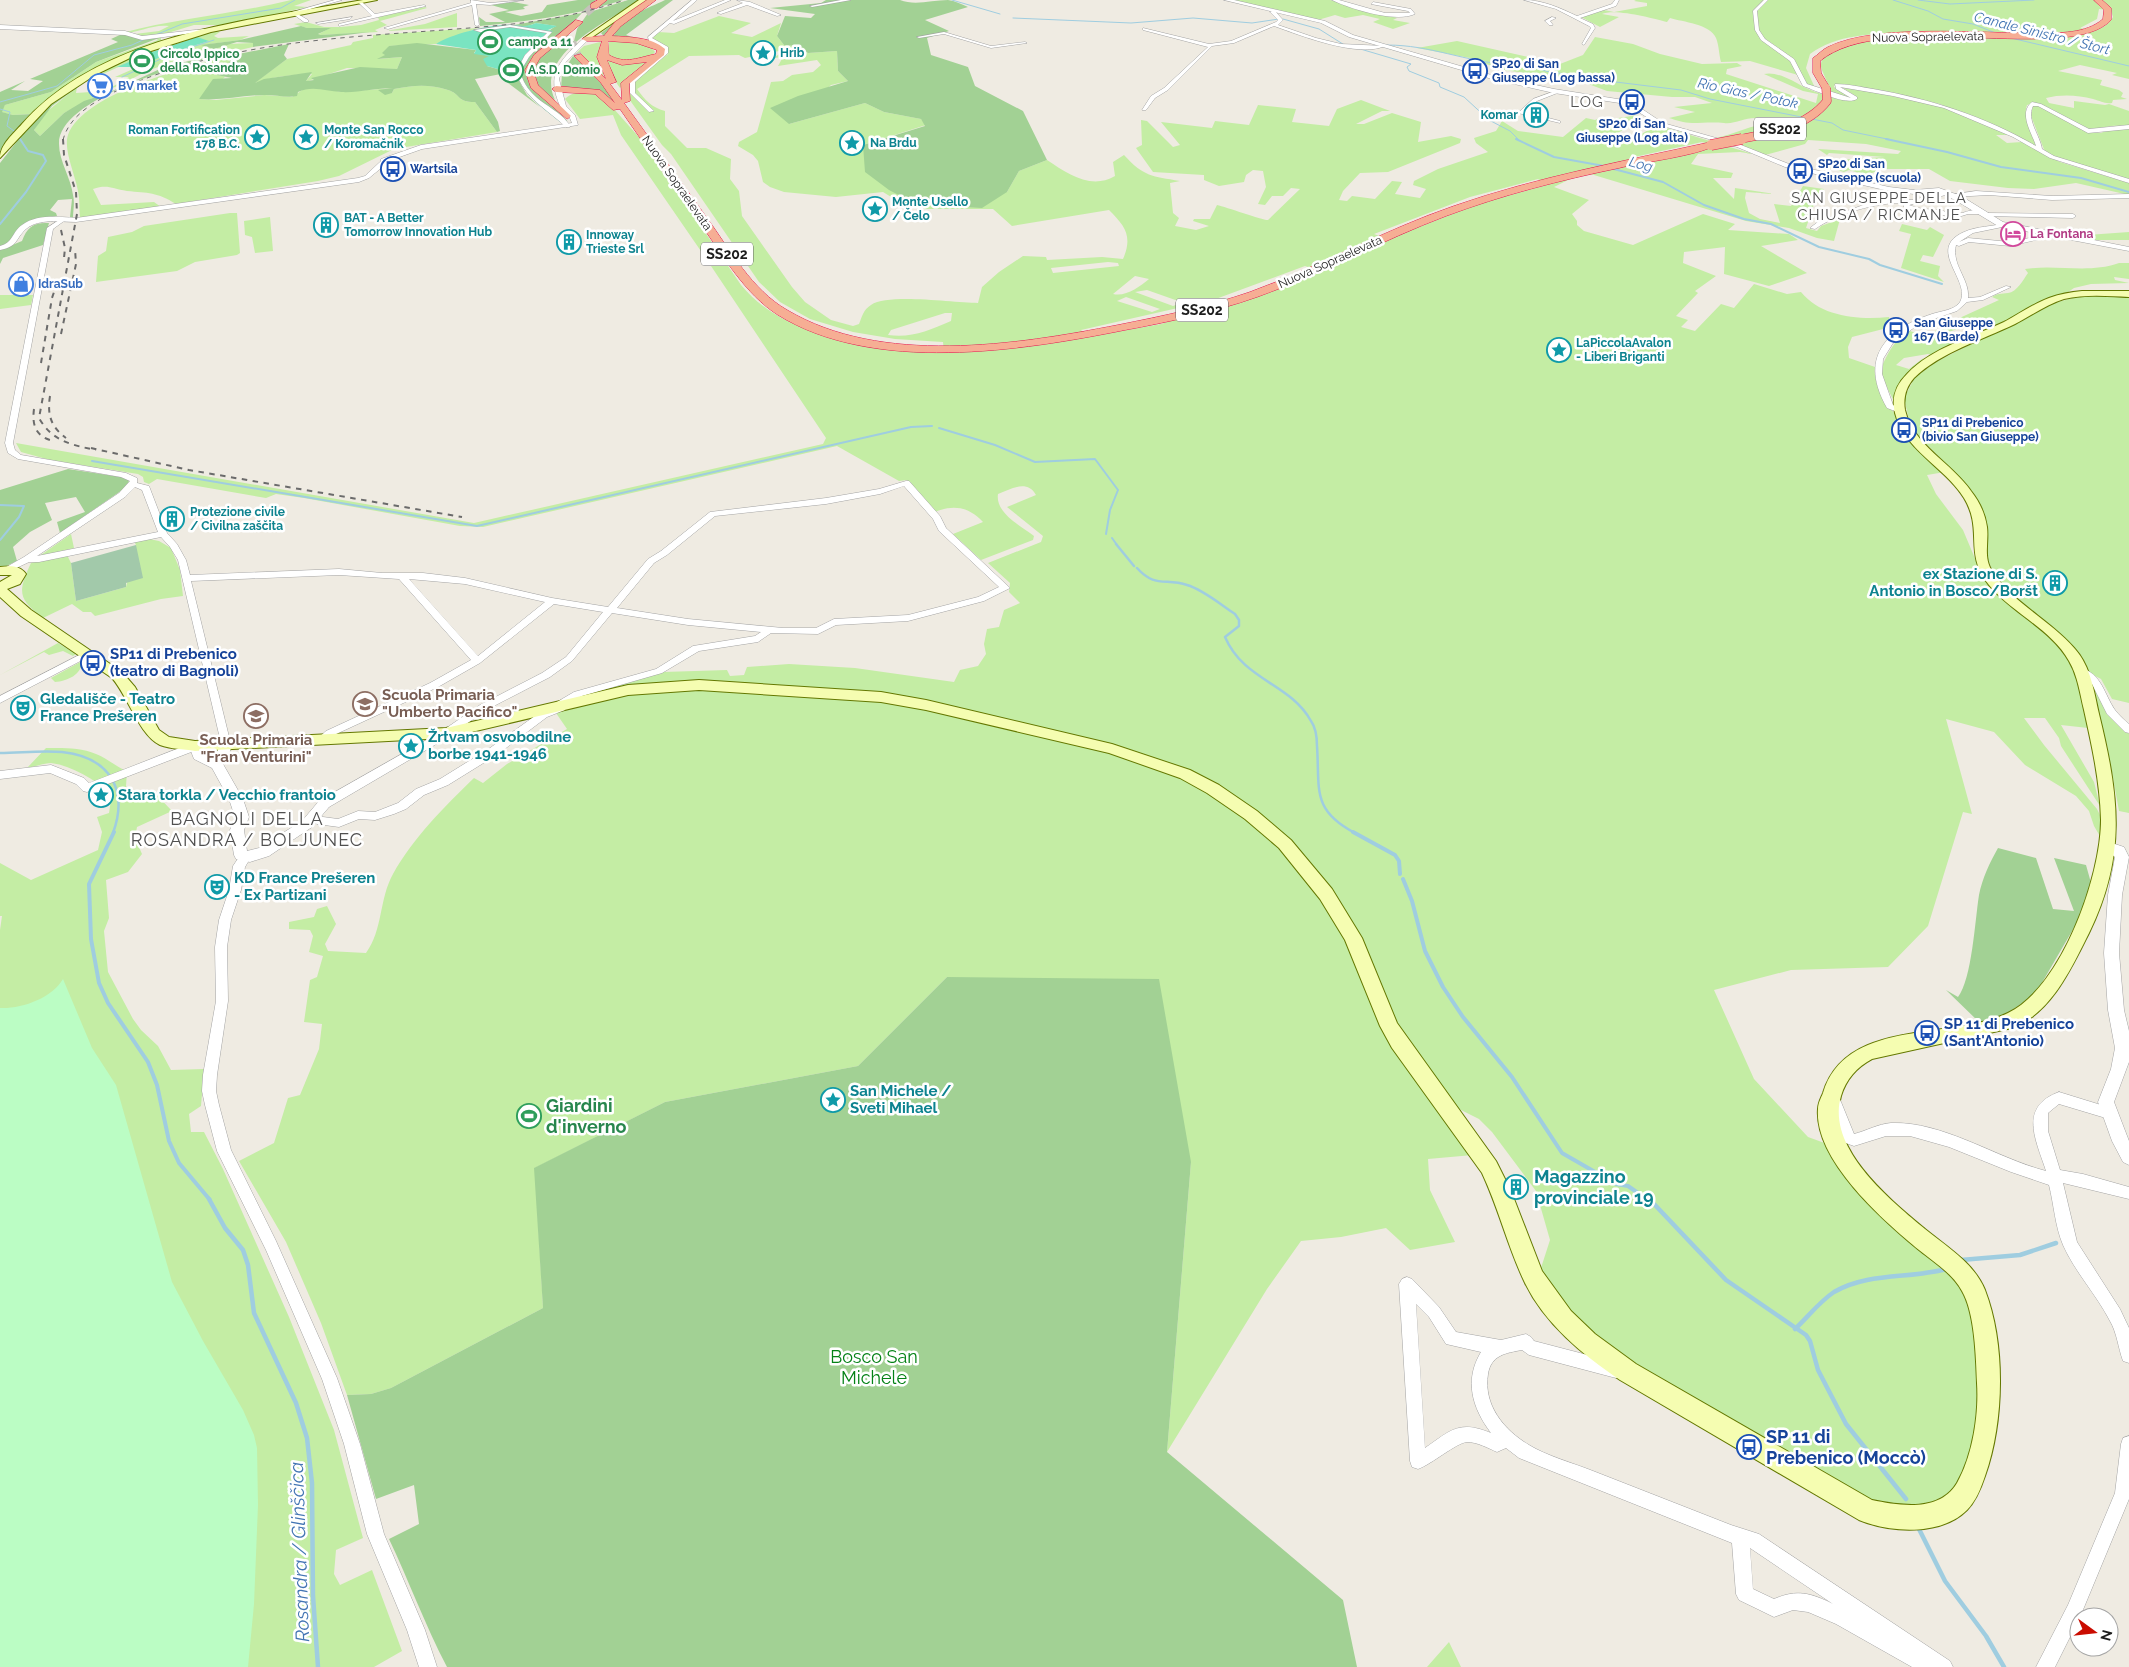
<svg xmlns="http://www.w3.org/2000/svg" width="2129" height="1667" font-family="Raleway,sans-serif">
  <rect width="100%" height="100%" fill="#efebe2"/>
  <path fill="#c4eda4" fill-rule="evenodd" d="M291,0H311L294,6L307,7L219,27L216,25H194L158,36H136L135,34L159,31L169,26C152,24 139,33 122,33C178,18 235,14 291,0Z
    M1231,0H1330L1397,18L1393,20L1410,23L1393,29L1373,22L1380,19L1363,15L1345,18L1335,15L1318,20Z
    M1636,0H1764L1753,10C1754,56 1786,41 1798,75L1750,61L1721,62C1719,55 1719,45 1716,38C1710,24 1683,22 1670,18L1667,22C1653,18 1614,8 1602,14L1619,17L1600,27L1581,17L1604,10L1614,12L1647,6V3L1634,1Z
    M1768,0H2129V79L2112,75L2117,73L2080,65L2058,71L2102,80L2100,85L2119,90L2123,93L2121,97L2127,99L2113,100L2112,103C2104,104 2101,101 2093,99C2078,95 2061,94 2046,98L2049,103L2074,108V101L2105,105L2109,104L2129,111V126C2122,126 2113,125 2106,127C2099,128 2095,132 2087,130C2068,124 2049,99 2027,105C2022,120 2034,135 2037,148L2015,135L1940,104L1848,85L1835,84L1834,87L1851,96L1848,98L1811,87L1807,84L1788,55L1764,38L1759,31L1757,11ZM2099,9L2111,11L2113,17C2105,30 2094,32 2080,28L2097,19ZM1905,33L1910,36C1892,37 1822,39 1821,65C1820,68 1829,85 1830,89L1815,88L1806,68L1810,54C1837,34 1872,34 1905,33Z
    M425,7L427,8L380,21L387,25L375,30L378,32L320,35H317L330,28H307L294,24L306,22L324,27H341L361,25L379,20L378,17Z
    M457,13V27L386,31L425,24Z
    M719,16L751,23L731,33L752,37L781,23L777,36L784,45L795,46L808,53L837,51L838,71L848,81L831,85L789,124L865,103L884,112L921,119L926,125L863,145L1007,192L1019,171L1047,160C1068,174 1091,190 1115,176L1113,162L1124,155C1144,177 1152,176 1180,181L1170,183L1173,213L1179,218L1175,226L1196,230L1209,226L1193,221L1194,219H1210L1217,205C1226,207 1265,221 1268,220L1300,189L1291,188L1283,196H1272L1265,205L1258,204L1266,187L1263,171L1253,170L1246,175L1244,182L1219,186L1204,180V175L1153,172L1136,148L1142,145L1141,120L1147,121L1173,147L1180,145L1161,122L1212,128L1215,121L1249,125L1258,105L1296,109L1292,122L1329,126L1337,109L1361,100L1390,111H1382L1356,124H1364L1392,113L1421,122L1418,142L1451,136L1461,139L1460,143L1388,172L1360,173L1343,191L1339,200L1347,201L1352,196L1375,199L1392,181L1402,182L1395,194L1420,198L1426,189L1413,185L1414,181L1438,169L1488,152L1476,143L1474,138L1496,131L1502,121L1518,131L1563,137L1586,118L1595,120L1601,117L1606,119L1605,120L1638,115L1642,118L1613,136L1631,140L1657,125L1753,154L1740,152L1698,154L1691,164L1733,173L1731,178H1713L1734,199L1735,188L1775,194L1746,192L1745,198L1749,213L1760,219L1780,223L1774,204L1791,206L1803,186L1824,189L1814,204L1806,228L1817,231L1821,226L1840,219L1834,241L1817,238L1789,228L1746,221L1584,172L1554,187L1589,200L1572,214L1577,221V225L1584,231L1633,245L1703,214L1735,224L1728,230L1789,234L1798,240L1761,246L1807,273L1769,286L1724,274L1725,247L1684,252L1683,263L1716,276L1695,291L1698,293L1676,316L1688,320L1681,327L1695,331L1721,304L1734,308L1754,284L1787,294L1801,292C1821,317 1859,320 1889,317L1891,327L1852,337L1848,347L1849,358L1875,367C1870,395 1926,451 1945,472L1927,475L1936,494L1963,530L1979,568L2073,661L2088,728L2061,725L2094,782L2100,806L2061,746L2059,738L2045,718H2024L2044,745L2097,809L2103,821L2101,838L2094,826L2089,811L2076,796L2025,765L1994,732L1946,719L1972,814L1963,812L1928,926L1888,967L1791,970L1714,990L1754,1079L1808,1137L1830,1145L1963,1286L1971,1304L1981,1378L1976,1440L1955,1490L1921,1508L1872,1505L1641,1371L1574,1318L1540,1271L1550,1240L1536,1191L1492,1132L1479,1119L1459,1109L1435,1081L1398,1028L1330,891L1189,772L1141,753L939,704L720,682L581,697L607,687L663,672L727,670L730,676L744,675L747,667L789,664L855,668L954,682L960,670L978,666L986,654L984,644L987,629L999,627L1004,610L1020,603L1009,592L1010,583L988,563L1041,542L1043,536L1007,507L1036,495C1027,479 1011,489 998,494C995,513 1021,526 1034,536L1033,540L981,560L953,534L983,522C969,507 954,504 935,512L907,480L899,481L837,446L483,527L460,526L304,498L276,494L266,498L157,479L149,484L144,482L143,477L138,474L50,460L21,452L16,443L474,523L823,444L826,438L705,257L621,135L613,115L580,119L565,99C575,89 593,91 604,98C621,117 639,136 654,156C660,166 661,175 671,182L741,285C790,344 874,342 944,352L943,342L895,339L853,332L810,319L780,302L759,282L671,154L662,145L629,99L628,84L630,90L648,108L635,93L633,82L668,54L667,47L652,39L658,32L674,33ZM784,50L774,58L783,57L778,66L817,60L821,65L813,72L792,75L783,81L771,82L757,132L739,142L738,146L753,155L758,161L763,182L770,187L784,192L836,197L883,192L901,203L927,209H993L1012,226L1109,210C1125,226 1133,236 1123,259L1102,257L1047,260L1046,257L1023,256L999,272L982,287L978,303C953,303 889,293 871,305C863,310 862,317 859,324L853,326L831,320L805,302L792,287L742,216L739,191L730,179L731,159L706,148H687L665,126V111C651,107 646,101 637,89L689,56L739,55L745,58ZM1702,142L1711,145L1638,162L1630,158ZM1538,179L1547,185L1478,204L1388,239L1374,234L1470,197ZM1108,262L1118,263L1119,266L1053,273L1051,268ZM1305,266L1319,271L1161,324L1087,337L1081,330L1213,300ZM1135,276L1149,279C1139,287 1126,297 1113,294ZM1147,290L1181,302V303L1173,306L1135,292ZM1126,297L1160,309L1152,312L1117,301ZM945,313H952L951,321C928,331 912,338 888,335L891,330Z
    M478,28L436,44L389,46L386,55L379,59L402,57L397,69L347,68L305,82L312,74C292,75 272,76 253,84L287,59L351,45L353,42L373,38V35Z
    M217,31L220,32L214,36L218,38L249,36L240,40L203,45L253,43V47L222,54L241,49C211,48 178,59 150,70C135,76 123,85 107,90L129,77H115L167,54L208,41L197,38L178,43L152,52L103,74L104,69L137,55Z
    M155,37L161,38V42L52,97L33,114L13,115L1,112L5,105L51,92L96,62L158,40Z
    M1595,37L1633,44L1660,54L1702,64L1737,63L1742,66L1727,69L1726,74L1816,103L1818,94L1803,91L1764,74C1777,71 1793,81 1804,87C1817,94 1839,99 1853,101L1857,97L1840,86L1937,105L2009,135H1996L2007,143L2022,142L2060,162L2129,183V195L2076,183L2034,189L2008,188L1950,181L1929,169H1882L1867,175L1849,170L1844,172L1822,166L1834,160L1885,157L1829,153L1827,155L1818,149L1898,154L1901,151L1866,144L1808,140L1805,144L1765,155L1749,148L1716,138C1735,134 1751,125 1770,123C1753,111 1739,125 1724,123C1713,122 1703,123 1692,123C1684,123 1676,120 1669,118L1695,112L1674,107L1712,103L1695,97H1672L1607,91L1575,79L1503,70L1470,58L1417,48L1457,41L1560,64L1583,55Z
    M600,42C614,42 647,38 655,52C647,65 620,62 609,56V42H601L599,57L604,77L581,55L573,56L584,46Z
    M228,56L224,59L231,60L218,75L232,78L225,77L199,99L216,100L265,95L292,97L305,88H326L340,92L394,88L391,89L392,93L394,89C414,85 429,84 448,90C461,94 456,102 475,102L497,132L394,149L339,176L318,181L176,204C157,192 148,193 127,191C112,189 108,184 93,189L101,205L154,202L161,207L80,218C79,209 80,200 78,191C76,177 63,149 68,135C84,93 187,67 228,56Z
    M605,58L614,62L652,58L620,88L611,75Z
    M77,87L76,93L106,91L64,113L40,136L34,130L44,114Z
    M2033,105L2038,106L2088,132L2101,133L2110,129L2129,128V180L2064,160L2045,152L2031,116Z
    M230,213H237L240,253L237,255L195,262L177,271L96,282L98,256L106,251L108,237L132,232L144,226Z
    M270,217L273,251L255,253L252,237L245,235L244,221Z
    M1902,224L1927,230L1930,227L1944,235L1933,257L1923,255L1920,261L1940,266L1938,276L1944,282L1901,268L1911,234L1899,231Z
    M2129,232V240H2091L2087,235Z
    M2119,263H2129V279L2114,277L2115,280L2129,283L2091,284L2074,288L2065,294L2041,302L1986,332L1966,326L1937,336L1949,341L1981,334L1937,356L1928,354L1904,358L1896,365L1909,369L1922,359L1928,357C1909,372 1895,379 1896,405L1884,382L1881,369C1887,354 1895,338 1910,331L1922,335L1957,324L1953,321L1999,300L1992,297C1998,293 2001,294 2008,293C2017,292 2023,280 2028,273L2025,269C2057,264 2088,274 2119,263Z
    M0,295H33L31,305L0,309Z
    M2097,295L2129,296V703L2112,699L2101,679L2085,671L2068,643L2003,585L1993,572L1985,552L1988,527L1976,498L1964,482L1921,439L1909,420L1904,398L1915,377L1936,362L2047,305L2076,297Z
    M71,534L74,548L38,557Z
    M149,539L159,541L171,548L180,570L183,596L161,599L95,616L91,612H83L72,604L43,618C17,599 18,591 31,563L67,555L71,563L76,601L126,587L136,545L134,541Z
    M58,643L76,654L73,656L63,651L49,655L44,652L0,675Z
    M82,661C82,675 67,681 55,682L51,678Z
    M2089,682C2105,698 2113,719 2129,734V813L2119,811L2107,745Z
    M689,689L891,703L929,709L1108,752L1172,774L1210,793L1237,810L1283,849L1335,917L1473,1155L1428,1159L1430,1190L1455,1242L1410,1250L1386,1228L1341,1237L1301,1241L1267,1289L1167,1452L1191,1162L947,977L858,1066L665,1102L535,1168L543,1308L391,1388L371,1394L347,1395L321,1323L286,1242L239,1161L274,1143L288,1098L300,1095L319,1049L322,1024L304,1022L310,980L317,977L323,956L309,952L313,936L310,930L289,929V922L314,917L317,909L327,906L336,924L325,944L328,951L366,953C383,930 379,899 393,874C413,838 445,806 474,778L483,783L507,764L567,729L556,713C594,692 645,693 689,689Z
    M46,748C62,748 80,747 96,754C107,758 116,767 127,771L126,786L132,797L153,791L172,811L137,827L135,838L142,854L128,872L106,880L109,918L104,931L108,972L133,1019L141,1030L158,1046L171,1070L204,1069L201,1106L189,1114L191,1132H204L223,1169L289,1317L334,1430L363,1538L336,1550L334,1574L340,1585L372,1570L402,1651L374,1667H0V930L2,916H0V863L31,880L98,850L102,832L97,817L109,813L112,793C93,780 74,766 51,763C44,763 34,767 27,768Z
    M1449,1642L1461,1667H1427Z"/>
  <path fill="#a2d194" d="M596,0L589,7L595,8L606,0H623C577,15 529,21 480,26L479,17L486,22H505L489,14L509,10L491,5L513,2L529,5L523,7L525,9L505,12L521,16L542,12L547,5L578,0Z
    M628,0H641C610,20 533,54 555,100L537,86L531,74C537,55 553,45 568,34L570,42L574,41L577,29L588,13H582L564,32L539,51L527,73L529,83L563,116L567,121H564C547,107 529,95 520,74C526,56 540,35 556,26L536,23L525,27L514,25L593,11Z
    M665,0H673L626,35C639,39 652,40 664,47L665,53L662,56L634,78L630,84H628L662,55L664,50C651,32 611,48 601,33L634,8H637L620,20L605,35H614C623,16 647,9 665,0Z
    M826,0H900C915,6 932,0 948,0C955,1 961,4 968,7L925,20L949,31L927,38L931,55L968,67L975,86L1023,111L1047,160L1019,171L1007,192L982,208L916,204L889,190L865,172L863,145L925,126L921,119L884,112L865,103L789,124L770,108L798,96L848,81L838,71L837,51L808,53L795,46L784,45L777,36L785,16L811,18L815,14L770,8L821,3Z
    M301,26L307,28H331L318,34L320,35L370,32L253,47V43L237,42L214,49L201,45L240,40Z
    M122,34H135L137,36L159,38L96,62L51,92L5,105L2,112L13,115L33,114L0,151V92L25,81L11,90L28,91L43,81L30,79L118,42L111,39Z
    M417,43L476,50L474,53L490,56L487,66L515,74L527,95L540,107L508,83L501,74L475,79L498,122L500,131L497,132L475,102C456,102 461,94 448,90C429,84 414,85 394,89L392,93L385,95L378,90L393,88C376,88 358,93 341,92C326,91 312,85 298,92L297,96C287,98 276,95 266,95C243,95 222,101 199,99L213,79L232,78L217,75L231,60L223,58L228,56L289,44L284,55L287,59L255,83L264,79L312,72L306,81L314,80L311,78L360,67L397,69L402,57L377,59L385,55L382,53L389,46Z
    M212,55L216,56C181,65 58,99 59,144C59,161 71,178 73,195C75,202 73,211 73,218L70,217L72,199L58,200L50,210L56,213L57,216L34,221L10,243L0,247V163L33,121L56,99L98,72L52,106L34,130L40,136L64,113L84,101L108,93L162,68Z
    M573,56L585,66L586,71L597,77L621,109L603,93L561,89L562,73Z
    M49,223L43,245L3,258L0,264V250L22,241C27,227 34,222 49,223Z
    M68,469L121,477L129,480L128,486L60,533L57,522L85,512L76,497L45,503L52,520L30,532L13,547L17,561L0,569V490Z
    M1998,848L2036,858L2053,909L2074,911L2054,858L2086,865L2093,890L2086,907L2036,993L2007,1014L1980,1023L1946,990L1958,997C1972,979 1975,920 1979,895C1982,879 1990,862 1998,848Z
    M947,977L1159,979L1191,1162L1167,1452L1343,1600L1357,1667H447C425,1625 409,1581 389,1539L419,1524L414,1485L376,1499L347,1395L371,1394L391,1388L543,1308L534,1168L665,1102L858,1066Z"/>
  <path fill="#a2c9aa" d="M136,545L143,578L126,583V587L76,601L71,563Z"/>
  <path fill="#bbfdc4" d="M63,979L92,1048L116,1085L172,1282L203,1341L243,1410L254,1435L257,1448L258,1505L254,1604L248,1667H0V1008C22,1009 52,998 63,979Z"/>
  <path fill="#7ae4c1" d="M536,23L557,26L548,30L553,31L533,51L520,74C527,90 550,115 567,121L560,122C538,104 529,99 515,74L487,66L483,59L489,56L474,54L476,50L436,44C451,34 494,23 513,25C523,26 526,27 536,23Z
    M197,37L209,41L167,54L139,67H117L152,52Z"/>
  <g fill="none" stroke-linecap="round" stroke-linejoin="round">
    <path stroke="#9fcde0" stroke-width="1" d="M952,0L1000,14
      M1893,0L1928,11L1943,19L1973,24L1998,34
      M1918,0L1950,4L2034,0
      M1013,18L1131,23L1193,18L1252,23L1279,19
      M1283,19L1319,29L1346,46
      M153,36L182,24L281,8L295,0
      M2011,38L2129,66
      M1372,46C1415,41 1451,57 1493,63C1504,65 1513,63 1523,64C1532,65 1541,70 1549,72C1561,74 1572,73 1583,78L1681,90L1710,99L1832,123L1843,130L1892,140
      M1357,48L1411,64L1407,67L1409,71L1439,83L1440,87L1464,97L1489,120L1510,131L1519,140
      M122,77L176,52L214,40
      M0,102L57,86L94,55L132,45L145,39
      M0,109L10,112L7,126L17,133
      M19,137L21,140"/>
    <path stroke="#9fcde0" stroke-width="2" d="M1516,139L1554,157L1604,166
      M1886,139L1947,152L2001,167L2081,178L2129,192
      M1610,168L1663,182L1704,205L1744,219L1771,224L1819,247L1869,259L1880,265L1942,284
      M0,224L26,192L46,161L43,155L28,151L20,139
      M939,428L995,445L1035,462L1095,459L1118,490L1110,510L1106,534
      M92,461L477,526L911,427L932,426
      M0,505L24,506L19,517L0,540
      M1112,538L1117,545"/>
    <path stroke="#9fcde0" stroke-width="2.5" d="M1116,544L1134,566
      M1137,568C1155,588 1165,578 1187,585C1204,590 1221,605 1235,614L1239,620V626L1225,637C1244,681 1290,683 1311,721C1316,728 1317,738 1317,746C1320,789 1311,810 1355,833
      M0,753C20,753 41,750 62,752C109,757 129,789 113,833"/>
    <path stroke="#9fcde0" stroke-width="4" d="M114,832L89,884L91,939L99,983L108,1003L148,1062L157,1085L169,1141L179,1163L210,1200
      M1353,832L1395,855L1399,861L1400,874
      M1403,879L1412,901L1425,951L1443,987L1463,1017L1512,1077L1562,1153L1616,1184L1628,1186L1648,1200"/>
    <path stroke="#9fcde0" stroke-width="4.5" d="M209,1199L225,1228L243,1250L248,1265L254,1313L296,1403L307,1438L312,1483L313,1596L318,1667
      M1647,1199L1655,1205L1726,1280L1806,1335L1810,1341L1818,1370L1846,1424L1906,1499
      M1961,1260L2020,1255L2056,1243
      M1795,1329C1808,1317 1819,1302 1834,1292C1868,1272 1910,1279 1946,1269
      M1918,1527L1945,1581L1986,1636L2004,1667"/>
    <path stroke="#c5c2bb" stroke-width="8" stroke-dasharray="8 4" stroke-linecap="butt" d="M586,13L594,6
      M572,42L578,56"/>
    <defs>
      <path id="minor" d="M335,0H342L296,13L308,20V22H304L293,14L289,16L285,14Z
        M471,0L490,3L524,0L490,5L476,4L479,25L477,26L475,25L472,5L388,29L384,28L471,3Z
        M692,0H697L673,21L725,0H731L674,24L670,23L652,38L668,47V53L635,82V93L654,111L649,112L630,93V82L664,53V49L649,41L648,37Z
        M737,0L750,2L781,15L777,16L747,5L721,14L717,13L743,3Z
        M841,0H851L812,7L810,6Z
        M1332,0H1339L1385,13H1410L1408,11L1371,4L1373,2L1411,9L1415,14C1396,23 1350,9 1332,0Z
        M1524,0C1543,0 1560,8 1577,16L1612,4L1615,0H1619L1616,6L1580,18L1593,24L1595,28L1584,45L1582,44L1591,28L1589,26L1556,9Z
        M1764,0H1768L1757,11L1759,30L1765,39L1794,59L1807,84L1851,98L1836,89L1835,84C1848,84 1861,87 1873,89C1931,99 1986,117 2036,146C2032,133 2018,113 2032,102L2041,104L2089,129L2129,125V129L2088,133L2038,106H2033C2026,120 2040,135 2042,149L2054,156L2129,179V183L2050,158L2013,137L1944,108L1893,96L1840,87L1857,97V99C1846,106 1815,90 1803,86L1790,61L1761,40L1755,30L1753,11Z
        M358,2H362L375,14L424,5L426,6L339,26V24L372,16Z
        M1274,10L1283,20L1278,25L1316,38L1341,44L1385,46C1358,58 1302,36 1274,26L1234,43L1212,46L1168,90L1155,98L1146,110H1142L1151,96L1164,88L1208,47L1143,30V28L1209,44L1231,41L1276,22L1278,20L1270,12Z
        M352,17L350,19L318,24L316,23Z
        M1552,17L1556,18L1550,21L1553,25H1549L1545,21Z
        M510,25L552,32L529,57L520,72C523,81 527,89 535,96C544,105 566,115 570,127H566C547,109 524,98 516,72L525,55L547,33L510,27L483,31L488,32L486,34L474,30Z
        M944,32L991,46L1025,42L1027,43L991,48L944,34L919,38L917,37Z
        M1555,91L1560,92L1537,101L1525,112L1560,121V123L1518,113L1533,99Z
        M1947,191L1950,193L1949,194L1909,205C1922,210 1927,209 1940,210C1944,211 1950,214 1955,214C1965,214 1975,206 1985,212L1982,214H1968L1955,218L1939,214H1922L1904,207L1903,203C1877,202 1836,214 1815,229L1810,228L1819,221L1869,203L1886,199L1913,200Z
        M1976,191L2052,196L2129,194V198L2052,200L1989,195L1952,197L1949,195Z
        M1986,213L2073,214L2076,216L2073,218L1984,216V214Z
        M62,218L65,220L64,221L53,229L13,443L15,450L21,455L126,473L137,478V483L149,486L167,533L177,544L186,560L190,575L339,569L382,573H423L465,578L552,598L608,607L648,559L661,551L710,512L826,498L879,489L906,481H909L940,516L946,528L1010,588L984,601L908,621L836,625L818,634L771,633L758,642L699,651L662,673L582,696L566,705L565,710L547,717L498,754L448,785L424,795L406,809L394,814L375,820L359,819L339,827L317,824L308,817L310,814L314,813L323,817L338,819L358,811L375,812L398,803L416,789L440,779L490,748L539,713L556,706L557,702L574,692L656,669L693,646L755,636L761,632L688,625L612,613L572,661L550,677L488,709L450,735H442L441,733L442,731L480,705L542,673L566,657L603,612L554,604L480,663L438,687L334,735L321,744L316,740L326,731L430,683L471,660L399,579L339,575L191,581L231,745L230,747H222L178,560L170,547L161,537L39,562H29L6,573L1,570L24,557L119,493L130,481L121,477L18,459L8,453L5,443L47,228ZM904,486L933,519L939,531L999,587L978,597L908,615L834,619L816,628H783L688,619L617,608L654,563L667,555L715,516L826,504L880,494ZM135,487L142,490L158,532L37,556L125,497ZM409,579L465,584L545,602L478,656Z
        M2005,223L2007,224V226L1973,233L1959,242L1968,238L2010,242L2054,233L2057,235L2010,246L1969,242L1959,246L1956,245C1951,265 1970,279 1968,298L1980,297L2006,286L2011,287L1983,300L1967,302L1957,311L1919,324L1893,343L1883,359L1882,374L1893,405L1904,411L1900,413L1887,408C1859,359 1884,330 1932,314C1941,311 1955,310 1960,302C1972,281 1925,249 1964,232C1977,226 1992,227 2005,223Z
        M87,651L90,652L92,654L90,656L0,703V696Z
        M2081,668C2102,674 2104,694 2115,710C2119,715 2124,720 2129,724V733L2125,732L2107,714L2092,684L2076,671Z
        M195,742L200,746L199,749L87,792L83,791L76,784L50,773L0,779V771L51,765L84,778L89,783Z
        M245,853L251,857L245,867L241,890L231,920L227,947L228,1001L217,1075L216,1091L219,1105L231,1150L276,1241L337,1378L360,1444L384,1534L425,1630L437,1667H419L407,1630L367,1534L344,1444L322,1379L266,1250L217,1151L205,1105L202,1091L203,1075L216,1001L215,947L219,920L229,890L233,866L241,854Z
        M2059,1092L2114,1109L2116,1113L2114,1117L2109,1119L2059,1104L2048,1113V1131L2060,1170L2083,1174L2129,1187V1199L2063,1183L2077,1242L2120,1309L2129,1328V1363L2123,1361C2118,1347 2117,1333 2110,1321C2096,1294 2075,1272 2063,1245C2055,1226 2054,1205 2049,1185L2011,1172L1949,1147L1910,1136H1886L1854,1146L1843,1142L1827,1101L1829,1097L1834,1095L1839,1097L1854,1134C1866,1131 1878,1124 1891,1123C1943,1121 1996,1158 2046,1171C2036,1140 2018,1107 2059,1092Z
        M1407,1277L1412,1279L1439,1307L1456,1332L1501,1340L1526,1334L1531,1337L1534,1341L1622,1364L1624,1370L1622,1376L1616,1378L1529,1355L1522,1350C1506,1353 1491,1355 1488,1374C1483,1405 1504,1430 1529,1445C1547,1456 1573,1463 1593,1471C1639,1489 1685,1507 1731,1525L1759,1534L1950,1661L1953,1667H1912L1836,1624L1808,1612L1793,1610L1774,1617L1739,1600L1736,1594L1732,1543L1519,1458L1506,1448L1497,1452C1488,1448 1477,1442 1467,1442C1456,1443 1432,1464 1418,1469L1412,1467L1410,1461L1399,1284L1402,1279ZM1416,1304L1429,1317L1446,1344L1481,1352C1464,1380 1472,1408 1491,1433C1459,1420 1451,1430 1425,1448ZM1750,1548L1833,1604C1811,1593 1797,1589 1774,1599L1753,1589Z
        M2129,1436V1499L2080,1617L2055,1667H2036L2068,1605L2115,1493L2121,1444L2123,1438Z"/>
      <path id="tertiary" d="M1224,0H1234L1325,21L1353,35L1495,76L1554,89L1630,101L1663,123L1741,145L1789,164L1889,187L1914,190L1939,188L1961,196L2003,222L2129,247V251L1998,226L1955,200L1938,192L1914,194L1889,191L1785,167L1737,147L1659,125L1626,104L1554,93L1492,79L1349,37L1321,23Z
        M0,25L125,31L142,36L204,29L207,31L142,40L125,35L0,29Z
        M584,38L589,39L564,64L559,79L566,106L575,115L578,125L422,149L391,160L369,178L359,182L76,222C61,222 39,218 26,229C14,240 19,246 0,250V246C13,243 12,232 22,225C37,214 59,217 76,218L358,178L365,176L381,161V159L421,145L572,123L569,116L564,114C545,78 555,64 584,38Z
        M446,729L452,733L450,736L329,807L312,827L269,856L250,862L236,859L234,855L230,830L235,817L229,799L212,768L194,759L189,746L190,743H200L204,753L213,758L215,757L221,742H231L232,745L227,760L223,764L243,799L249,817L244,830L247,851L259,848L302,821L319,801Z
        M2109,842L2124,847L2129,857L2122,895L2119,953L2124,1010L2129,1031V1062L2114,1102L2129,1141V1165L2123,1162L2112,1141L2098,1102L2111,1069L2115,1048L2108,1010L2104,953L2108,895L2115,857L2102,847Z"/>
      <path id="secondary" d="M363,0H377L211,32L132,57L95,75L51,104L0,158C0,145 13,134 22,124C102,33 251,20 363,0Z
        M639,0H646L588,40H584V38Z
        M2082,291H2129V297C2108,296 2085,294 2064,299C2047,304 2031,316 2015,324C1982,340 1941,352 1914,378C1906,387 1903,398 1905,410C1913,445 1952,463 1971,491C1979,501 1985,513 1987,527C1989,542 1983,557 1992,571C2012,603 2051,620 2075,649C2091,667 2094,692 2099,714C2119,796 2127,855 2089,933C2072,967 2051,1014 2012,1028L1872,1059C1857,1067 1846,1079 1841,1096C1826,1148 1889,1199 1925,1229C1947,1247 1974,1263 1985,1290C2006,1345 2004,1422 1985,1476C1981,1488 1976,1501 1967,1510C1941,1536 1891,1533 1859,1520L1620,1380C1583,1355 1545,1324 1525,1283C1508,1248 1499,1209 1482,1173L1392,1048L1380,1026L1345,940L1320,899L1279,848L1245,819L1207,793L1180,778L1109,753L926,710L881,702L699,690L628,695L446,738L195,751C184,749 170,749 160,745C139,735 128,696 112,678L21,616L0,597V582L12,575H0V567C10,566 19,565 26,574L20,584L7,589L31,610L122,672L135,687L159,730L169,737L195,741L446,728L628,685L699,680L881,692L926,700L1112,744L1190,770L1219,785L1257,811L1291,840L1332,889L1362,938L1397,1023L1496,1161L1511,1191L1542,1271L1571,1311L1595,1334L1636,1364L1872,1500C1901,1506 1940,1512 1957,1483C1973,1455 1979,1414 1977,1383C1976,1358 1975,1313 1962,1291C1953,1274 1934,1262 1919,1250C1884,1221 1814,1160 1818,1109C1818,1103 1821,1098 1823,1093C1846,1017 1951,1041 2008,1013C2062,987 2101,876 2101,820C2100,782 2092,746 2084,710C2080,694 2078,676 2069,661C2051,629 2012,613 1989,585C1963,553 1984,531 1964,498C1945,467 1904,450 1895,413C1891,397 1896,385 1907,374C1931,348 1972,337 2004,322C2019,314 2033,304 2049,298C2060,294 2071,292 2082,291Z"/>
      <path id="trunk" d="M598,0H607L597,8H591V4Z
        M647,0H656L621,26L612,36C629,37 652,37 665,49L664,55L629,84L630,101L624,103C652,141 679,180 707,218C730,250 752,290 787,310C881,366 1016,345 1118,325C1163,316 1207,307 1250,292C1319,267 1384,230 1454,206C1537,177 1625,161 1711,142L1716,145C1697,156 1643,162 1619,168C1561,180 1502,195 1446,216C1382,240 1322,274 1257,297C1214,312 1169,322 1125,330C1020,351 874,374 778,315C745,294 724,257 702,226C674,187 647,148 620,109L613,110L595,94L556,92L552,89L556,86L600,90L615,103L601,83L574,56L581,54L606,79L597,57L602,41H586L582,39L586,37L604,36L615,22ZM608,41L636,43L657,50L656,54C640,57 625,65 609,55ZM607,60L622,65L647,62L621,83L622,100L610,84L616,82Z
        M2094,0H2102L2111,8V20C2070,65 1884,8 1820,61L1821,73L1830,88L1829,90H1823L1813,73V58C1818,55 1823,49 1828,47C1877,23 1981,34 2037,33C2059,33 2086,34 2103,19L2104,10Z
        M576,20L583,22L540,58L533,70L538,85L571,116L567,119L531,88L525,70L534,55Z"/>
    </defs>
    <use href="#minor" stroke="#a4a4a4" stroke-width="1"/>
    <use href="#tertiary" stroke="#a4a4a4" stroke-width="1"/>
    <use href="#secondary" stroke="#647800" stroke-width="2"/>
    <use href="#trunk" stroke="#e41852" stroke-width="1"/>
    <use href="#minor" fill="#fff" fill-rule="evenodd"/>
    <use href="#tertiary" fill="#fff" fill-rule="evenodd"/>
    <use href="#secondary" fill="#f5fdb1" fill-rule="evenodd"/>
    <use href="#trunk" fill="#f6ae94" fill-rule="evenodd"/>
    <path stroke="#6b6b6b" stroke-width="1" stroke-dasharray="4.5 4.5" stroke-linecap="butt" d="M63,140C70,112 103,97 127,86C254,32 388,38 522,23C557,19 591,11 625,0"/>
    <path stroke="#6b6b6b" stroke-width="2" stroke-dasharray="5.5 5.5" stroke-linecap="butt" d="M63,139L64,155L76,192L77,214L39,418C52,441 71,445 96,450
      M61,230L65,248L64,258
      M61,334L76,264L75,249
      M41,363L52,298L59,277
      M50,396C47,415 51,427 66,438
      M34,409C32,424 35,435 50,440
      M91,448L189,470L462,517"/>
    <defs>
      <path id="trunk-bridge-far1" d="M1735,140C1767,134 1806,128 1827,101L1826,88"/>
      <path id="trunk-bridge" d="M1711,145L1742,139"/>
    </defs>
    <use href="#trunk-bridge-far1" stroke="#e41852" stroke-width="9" stroke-linecap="butt"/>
    <use href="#trunk-bridge" stroke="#e41852" stroke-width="11" stroke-linecap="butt"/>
    <use href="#trunk-bridge-far1" stroke="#f6ae94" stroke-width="8"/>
    <use href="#trunk-bridge" stroke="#f6ae94" stroke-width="10"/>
  </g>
  <defs>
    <symbol id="stadium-ring" viewBox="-11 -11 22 22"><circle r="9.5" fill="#fff" stroke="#2e9e5b" stroke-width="1.5"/><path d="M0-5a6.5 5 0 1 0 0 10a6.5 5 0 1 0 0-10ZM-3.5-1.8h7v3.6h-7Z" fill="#2e9e5b"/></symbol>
    <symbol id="sight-ring" viewBox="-11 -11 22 22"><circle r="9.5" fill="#fff" stroke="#0f9aa8" stroke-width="1.5"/><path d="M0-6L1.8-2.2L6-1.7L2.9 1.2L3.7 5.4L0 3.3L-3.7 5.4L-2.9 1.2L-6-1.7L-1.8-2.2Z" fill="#0f9aa8"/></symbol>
    <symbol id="bus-ring" viewBox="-11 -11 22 22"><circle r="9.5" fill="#fff" stroke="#1a4fb4" stroke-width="1.5"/><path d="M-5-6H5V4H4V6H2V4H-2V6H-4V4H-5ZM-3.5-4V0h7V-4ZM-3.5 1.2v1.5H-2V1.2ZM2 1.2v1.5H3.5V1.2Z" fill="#1a4fb4"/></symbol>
    <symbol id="supermarket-ring" viewBox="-11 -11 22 22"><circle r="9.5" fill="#fff" stroke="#3f7fe0" stroke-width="1.5"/><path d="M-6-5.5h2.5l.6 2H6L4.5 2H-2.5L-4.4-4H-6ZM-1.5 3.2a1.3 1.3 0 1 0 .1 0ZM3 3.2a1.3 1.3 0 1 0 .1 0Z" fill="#3f7fe0"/></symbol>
    <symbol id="building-ring" viewBox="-11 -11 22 22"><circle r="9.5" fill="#fff" stroke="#0f9aa8" stroke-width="1.5"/><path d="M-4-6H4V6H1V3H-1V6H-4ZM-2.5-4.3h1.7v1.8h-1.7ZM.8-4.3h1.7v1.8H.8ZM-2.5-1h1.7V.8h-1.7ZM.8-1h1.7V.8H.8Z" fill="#0f9aa8"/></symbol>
    <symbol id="hotel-ring" viewBox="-11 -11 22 22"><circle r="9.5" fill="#fff" stroke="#d1479c" stroke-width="1.5"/><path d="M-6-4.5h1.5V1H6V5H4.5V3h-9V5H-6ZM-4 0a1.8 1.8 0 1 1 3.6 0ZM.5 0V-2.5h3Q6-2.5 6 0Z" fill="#d1479c"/></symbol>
    <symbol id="shop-ring" viewBox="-11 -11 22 22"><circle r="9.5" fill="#fff" stroke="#3f7fe0" stroke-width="1.5"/><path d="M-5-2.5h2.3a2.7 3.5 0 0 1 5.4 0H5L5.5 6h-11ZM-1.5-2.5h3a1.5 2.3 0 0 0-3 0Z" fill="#3f7fe0"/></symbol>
    <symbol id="school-ring" viewBox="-11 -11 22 22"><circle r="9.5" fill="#fff" stroke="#8d6e63" stroke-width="1.5"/><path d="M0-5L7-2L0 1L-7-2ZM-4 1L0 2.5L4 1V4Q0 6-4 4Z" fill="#8d6e63"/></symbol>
    <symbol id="theatre-ring" viewBox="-11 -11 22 22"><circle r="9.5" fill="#fff" stroke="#0f9aa8" stroke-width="1.5"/><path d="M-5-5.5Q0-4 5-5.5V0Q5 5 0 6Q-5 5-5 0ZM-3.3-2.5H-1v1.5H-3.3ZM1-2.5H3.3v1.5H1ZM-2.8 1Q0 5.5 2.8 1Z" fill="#0f9aa8"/></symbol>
  </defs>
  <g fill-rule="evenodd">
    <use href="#stadium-ring" x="476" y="28" width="28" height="28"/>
    <use href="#sight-ring" x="749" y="39" width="28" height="28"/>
    <use href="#stadium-ring" x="128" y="47" width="28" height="28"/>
    <use href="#stadium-ring" x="497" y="56" width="28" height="28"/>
    <use href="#bus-ring" x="1461" y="57" width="28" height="28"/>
    <use href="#supermarket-ring" x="86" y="72" width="28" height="28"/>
    <use href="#bus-ring" x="1618" y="88" width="28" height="28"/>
    <use href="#building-ring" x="1522" y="101" width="28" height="28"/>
    <use href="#sight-ring" x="243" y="123" width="28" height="28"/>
    <use href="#sight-ring" x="292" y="123" width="28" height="28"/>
    <use href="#sight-ring" x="838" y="129" width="28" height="28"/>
    <use href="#bus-ring" x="379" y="155" width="28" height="28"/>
    <use href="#bus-ring" x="1786" y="157" width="28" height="28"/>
    <use href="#sight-ring" x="861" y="195" width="28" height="28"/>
    <use href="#building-ring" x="312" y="211" width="28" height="28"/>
    <use href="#hotel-ring" x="1999" y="220" width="28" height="28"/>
    <use href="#building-ring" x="555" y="228" width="28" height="28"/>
    <use href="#shop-ring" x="7" y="270" width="28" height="28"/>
    <use href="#bus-ring" x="1882" y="316" width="28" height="28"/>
    <use href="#sight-ring" x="1545" y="336" width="28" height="28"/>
    <use href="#bus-ring" x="1890" y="416" width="28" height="28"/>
    <use href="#building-ring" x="158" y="505" width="28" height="28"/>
    <use href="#building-ring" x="2041" y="569" width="28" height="28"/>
    <use href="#bus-ring" x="79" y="649" width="28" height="28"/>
    <use href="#school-ring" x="351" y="690" width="28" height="28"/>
    <use href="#theatre-ring" x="9" y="694" width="28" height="28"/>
    <use href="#school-ring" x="242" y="702" width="28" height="28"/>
    <use href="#sight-ring" x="397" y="732" width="28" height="28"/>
    <use href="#sight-ring" x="87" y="781" width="28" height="28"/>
    <use href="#theatre-ring" x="203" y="873" width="28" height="28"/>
    <use href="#bus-ring" x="1913" y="1019" width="28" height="28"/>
    <use href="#sight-ring" x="819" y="1086" width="28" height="28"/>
    <use href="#stadium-ring" x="515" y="1102" width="28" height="28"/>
    <use href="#building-ring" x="1502" y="1173" width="28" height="28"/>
    <use href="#bus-ring" x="1735" y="1433" width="28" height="28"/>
  </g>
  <g text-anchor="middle" stroke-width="5" stroke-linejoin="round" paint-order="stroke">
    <g font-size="12" fill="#1d1d1d" stroke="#fff">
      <text transform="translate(1928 37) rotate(-1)" y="4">Nuova Sopraelevata</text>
      <text transform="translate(677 183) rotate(55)" y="4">Nuova Sopraelevata</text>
      <text transform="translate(1330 262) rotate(-24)" y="4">Nuova Sopraelevata</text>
    </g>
    <g font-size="12" font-weight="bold" fill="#27864d" stroke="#fff" text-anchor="start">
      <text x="508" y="46">campo a 11</text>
      <text x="160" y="58">Circolo Ippico<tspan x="160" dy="14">della Rosandra</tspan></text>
      <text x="528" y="74">A.S.D. Domio</text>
    </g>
    <g font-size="12" font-weight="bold" fill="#0d838f" stroke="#fff" text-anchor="start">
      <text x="780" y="57">Hrib</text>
      <text x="1518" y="119" text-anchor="end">Komar</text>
      <text x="240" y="134" text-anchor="end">Roman Fortification<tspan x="240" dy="14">178 B.C.</tspan></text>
      <text x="324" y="134">Monte San Rocco<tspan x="324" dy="14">/ Koromačnik</tspan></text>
      <text x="870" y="147">Na Brdu</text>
      <text x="892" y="206">Monte Usello<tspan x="892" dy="14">/ Čelo</tspan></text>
      <text x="344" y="222">BAT - A Better<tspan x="344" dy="14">Tomorrow Innovation Hub</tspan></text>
      <text x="586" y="239">Innoway<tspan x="586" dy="14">Trieste Srl</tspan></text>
      <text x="1576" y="347">LaPiccolaAvalon<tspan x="1576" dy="14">- Liberi Briganti</tspan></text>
      <text x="190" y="516">Protezione civile<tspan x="190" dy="14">/ Civilna zaščita</tspan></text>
    </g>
    <g font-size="12" font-weight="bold" fill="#164399" stroke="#fff" text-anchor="start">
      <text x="1492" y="68">SP20 di San<tspan x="1492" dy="14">Giuseppe (Log bassa)</tspan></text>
      <text x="1632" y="128" text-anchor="middle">SP20 di San<tspan x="1632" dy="14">Giuseppe (Log alta)</tspan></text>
      <text x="1818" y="168">SP20 di San<tspan x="1818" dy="14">Giuseppe (scuola)</tspan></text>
      <text x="410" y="173">Wartsila</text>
      <text x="1914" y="327">San Giuseppe<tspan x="1914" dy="14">167 (Barde)</tspan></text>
      <text x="1922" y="427">SP11 di Prebenico<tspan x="1922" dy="14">(bivio San Giuseppe)</tspan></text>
    </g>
    <g font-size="12" font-weight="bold" fill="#366cbe" stroke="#fff" text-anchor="start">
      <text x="118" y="90">BV market</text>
      <text x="38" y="288">IdraSub</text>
    </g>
    <g font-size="12" font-weight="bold" fill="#b23c85" stroke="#fff" text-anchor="start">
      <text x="2030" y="238">La Fontana</text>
    </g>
    <g font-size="14" font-style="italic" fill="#4375b3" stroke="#fff">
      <text transform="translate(2042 33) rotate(14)" y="5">Canale Sinistro / Štort</text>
      <text transform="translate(1748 93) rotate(12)" y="5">Rio Gias / Potok</text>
      <text transform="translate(1641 164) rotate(15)" y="5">Log</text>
    </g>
    <g fill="#fff" stroke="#616161" stroke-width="1">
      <rect x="1754" y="117.5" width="52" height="23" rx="4"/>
      <rect x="701" y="242.5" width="52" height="23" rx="4"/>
      <rect x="1176" y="298.5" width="52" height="23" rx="4"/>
    </g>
    <g font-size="14" font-weight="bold" fill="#1d1d1d">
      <text x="1780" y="134">SS202</text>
      <text x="727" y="259">SS202</text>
      <text x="1202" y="315">SS202</text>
    </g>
    <g font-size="15" letter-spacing="1" fill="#505050" stroke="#fff">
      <text x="1587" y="107">LOG</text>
      <text x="1879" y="203">SAN GIUSEPPE DELLA<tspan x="1879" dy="17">CHIUSA / RICMANJE</tspan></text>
    </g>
    <g font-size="15" font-weight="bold" fill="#0d838f" stroke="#fff" text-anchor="start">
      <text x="2038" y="579" text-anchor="end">ex Stazione di S.<tspan x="2038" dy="17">Antonio in Bosco/Boršt</tspan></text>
      <text x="40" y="704">Gledališče - Teatro<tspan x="40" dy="17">France Prešeren</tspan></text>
      <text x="428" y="742">Žrtvam osvobodilne<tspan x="428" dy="17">borbe 1941-1946</tspan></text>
      <text x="118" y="800">Stara torkla / Vecchio frantoio</text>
      <text x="234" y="883">KD France Prešeren<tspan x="234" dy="17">- Ex Partizani</tspan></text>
      <text x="850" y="1096">San Michele /<tspan x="850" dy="17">Sveti Mihael</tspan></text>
    </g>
    <g font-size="15" font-weight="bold" fill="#164399" stroke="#fff" text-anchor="start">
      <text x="110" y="659">SP11 di Prebenico<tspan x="110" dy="17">(teatro di Bagnoli)</tspan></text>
      <text x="1944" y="1029">SP 11 di Prebenico<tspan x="1944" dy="17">(Sant'Antonio)</tspan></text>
    </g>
    <g font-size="15" font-weight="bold" fill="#785e54" stroke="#fff" text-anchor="start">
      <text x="382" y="700">Scuola Primaria<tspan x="382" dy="17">"Umberto Pacifico"</tspan></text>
      <text x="256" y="745" text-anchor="middle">Scuola Primaria<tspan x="256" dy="17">"Fran Venturini"</tspan></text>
    </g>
    <g font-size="18" letter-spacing="1" fill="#505050" stroke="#fff">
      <text x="247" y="825">BAGNOLI DELLA<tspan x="247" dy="21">ROSANDRA / BOLJUNEC</tspan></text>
    </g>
    <g font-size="18" font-weight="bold" fill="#27864d" stroke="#fff" text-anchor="start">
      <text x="546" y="1112">Giardini<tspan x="546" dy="21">d'inverno</tspan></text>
    </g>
    <g font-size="18" font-weight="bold" fill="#0d838f" stroke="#fff" text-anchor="start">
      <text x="1534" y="1183">Magazzino<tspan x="1534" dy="21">provinciale 19</tspan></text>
    </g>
    <g font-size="18" fill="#048216" stroke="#fff">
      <text x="874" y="1363">Bosco San<tspan x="874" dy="21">Michele</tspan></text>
    </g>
    <g font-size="18" font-weight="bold" fill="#164399" stroke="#fff" text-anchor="start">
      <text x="1766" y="1443">SP 11 di<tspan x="1766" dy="21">Prebenico (Moccò)</tspan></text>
    </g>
    <g font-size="19" font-style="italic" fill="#4375b3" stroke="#fff">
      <text transform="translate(299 1552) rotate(-92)" y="7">Rosandra / Glinščica</text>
    </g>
  </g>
  <g transform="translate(2094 1632) rotate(105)"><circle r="24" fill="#ffffff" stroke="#a5a5a5"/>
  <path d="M0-4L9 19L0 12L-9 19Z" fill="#ca0c00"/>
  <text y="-8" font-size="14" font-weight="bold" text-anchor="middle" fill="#1d1d1d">N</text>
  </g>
</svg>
